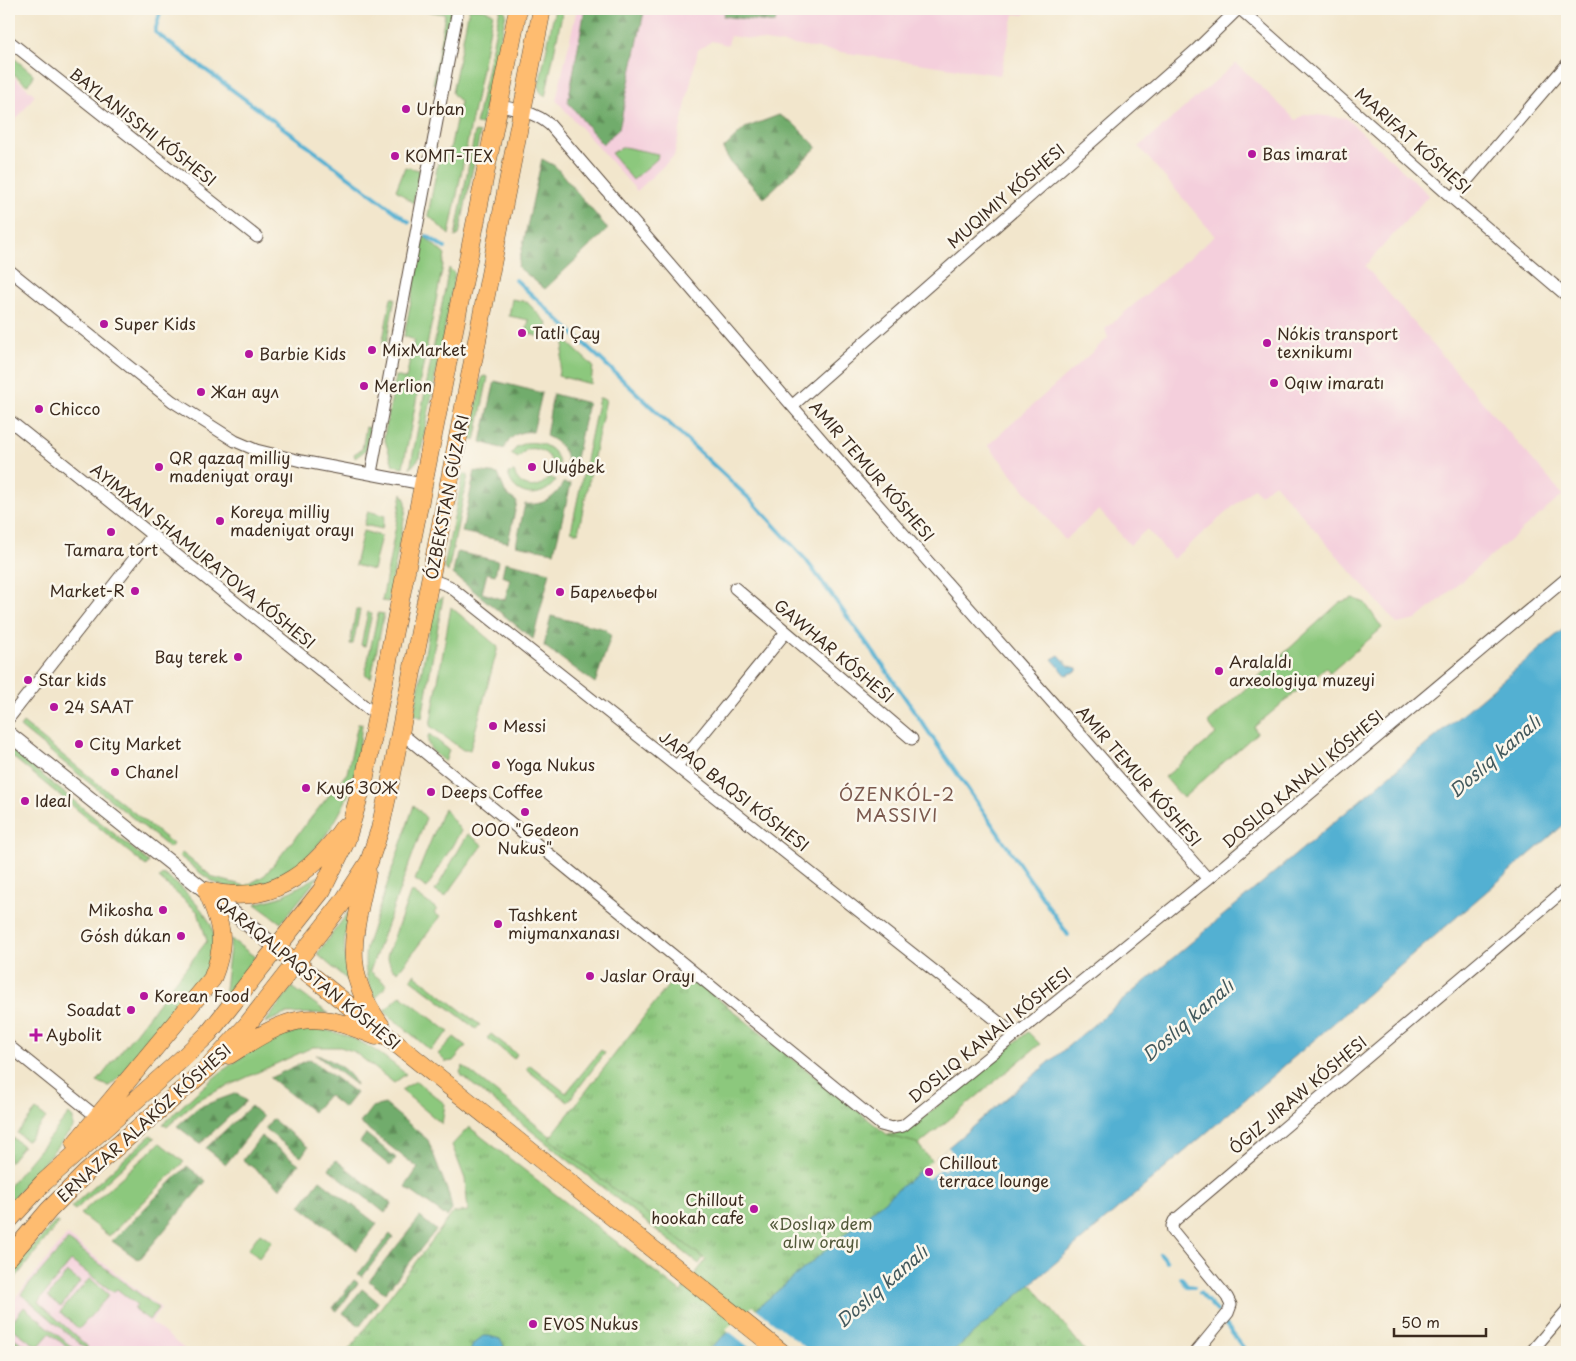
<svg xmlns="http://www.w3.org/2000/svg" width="1576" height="1361" font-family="'Playpen Sans',sans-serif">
  <defs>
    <pattern id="forest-firs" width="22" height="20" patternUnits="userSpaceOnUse" patternTransform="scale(1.25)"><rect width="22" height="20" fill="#71ac6c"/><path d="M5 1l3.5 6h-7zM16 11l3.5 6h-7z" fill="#5e8c58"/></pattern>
    <pattern id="park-tufts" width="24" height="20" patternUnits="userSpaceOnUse" patternTransform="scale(1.25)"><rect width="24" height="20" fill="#8cc87d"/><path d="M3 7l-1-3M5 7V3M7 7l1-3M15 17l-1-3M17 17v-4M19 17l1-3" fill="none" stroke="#74a366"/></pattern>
  </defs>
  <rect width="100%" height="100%" fill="#fbf7ec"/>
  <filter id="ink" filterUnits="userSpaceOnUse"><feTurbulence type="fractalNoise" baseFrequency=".02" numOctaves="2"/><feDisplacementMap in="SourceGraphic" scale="10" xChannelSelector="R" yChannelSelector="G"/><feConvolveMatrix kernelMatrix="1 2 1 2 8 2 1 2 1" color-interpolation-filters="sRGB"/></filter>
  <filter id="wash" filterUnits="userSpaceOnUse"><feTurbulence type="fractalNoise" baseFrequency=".0096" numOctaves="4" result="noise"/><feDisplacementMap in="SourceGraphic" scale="20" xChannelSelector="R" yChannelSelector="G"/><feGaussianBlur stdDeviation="1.12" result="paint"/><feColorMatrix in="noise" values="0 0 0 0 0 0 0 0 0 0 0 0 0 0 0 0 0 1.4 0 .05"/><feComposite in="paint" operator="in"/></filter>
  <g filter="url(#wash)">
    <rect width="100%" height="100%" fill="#f2e6cc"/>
    <path fill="#f4cfdc" d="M577,9H1026L1025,15L1014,14L1000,75L730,36L728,45L712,41L698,50L674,156L637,191L556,100Z
      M1236,63L1296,120L1305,114L1346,118L1429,195L1365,266L1563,495L1416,620L1397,624L1274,483L1260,495L1254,488L1173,559L1147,529L1130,545L1099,510L1065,540L988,445L1108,338L1105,329L1215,236L1139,147Z
      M9,73L35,95L9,129Z
      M67,1235L161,1308L151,1322L188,1352H9V1305Z"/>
    <path fill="#8cc87d" stroke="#64794e" d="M415,9H452L440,82L433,84L445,14Z
      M469,9H483L493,13L449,235L428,215L440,152L449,154L460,102L452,93Z
      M500,9H503L506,13L481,125L476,124Z
      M555,9H563L545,97L539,90V85Z
      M9,54L33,74V78L27,85L9,70Z
      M475,132L480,133L459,235L455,237Z
      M624,147L658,154L657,159L633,180L611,153Z
      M405,167L420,170L413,203L396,190Z
      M424,236L445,255L403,467L393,465L384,437L396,376L406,379L414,340L404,336Z
      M449,268L455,274L420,457L410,469Z
      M391,298H395L386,345H382Z
      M512,299L527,302L548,324L544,338L526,333L529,320L509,316Z
      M565,340L593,366L591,384L558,376Z
      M485,376L488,377L475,441L470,439L482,377Z
      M599,398L606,399L578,533L571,531Z
      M366,427L370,428L366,450L355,458L354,454L362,449Z
      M525,443C542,440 561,450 559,469L553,468C552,454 540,447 527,449L518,458L511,454L517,447Z
      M514,472C520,490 539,491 549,477L556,480C544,500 513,499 508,473Z
      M463,474L468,475L448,572L444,567Z
      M402,493L406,502V509L388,602L382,601Z
      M368,511L385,516L382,529L364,525Z
      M363,531L381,536L373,570L355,565Z
      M443,597L422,718L414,714L434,603Z
      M1353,598L1365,603L1382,628L1330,673L1326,667L1254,727L1257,733L1183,798L1165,777L1216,734L1208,723L1340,602Z
      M451,607L498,647L470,750H463L430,726Z
      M356,610H360L353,644H350Z
      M368,612L372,613L365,646L361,645Z
      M378,613L384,614L371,678L365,674Z
      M23,723L173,844L170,848L20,727Z
      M358,724H362C359,748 357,773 348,795C333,833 298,877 257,888C249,890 232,888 223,886C207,881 193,866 179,856L182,853L214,878L246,886L265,875L347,773Z
      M429,734L449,750L445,762C436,754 424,747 429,734Z
      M9,748L149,862L146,866L9,754Z
      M414,805L426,818L370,971L387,985L375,999C367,980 363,968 366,947Z
      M444,808L461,831L427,888L415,880Z
      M468,834L483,845L445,897L435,891Z
      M163,874L181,887L201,909L211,924L216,944L206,974L120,1077L109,1086L97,1082L207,941L198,912L159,878Z
      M319,876L281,923L255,904L280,897Z
      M411,891L437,909L434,913L440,917L398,972L391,967L387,956Z
      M349,911C344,939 341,956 352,984L317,954Z
      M231,939L255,957L224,998Z
      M414,974L480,1025L476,1029L411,979Z
      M292,987L328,1013L285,1014L265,1023Z
      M401,995L449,1032L430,1050L384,1011Z
      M315,1028C359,1036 372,1047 406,1074L394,1083L353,1051L340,1047H313L197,1100L167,1127L163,1124C207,1083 253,1036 315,1028Z
      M1028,1032L1040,1044L916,1147L850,1133C869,1133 891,1138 908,1130Z
      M491,1034L517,1054L514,1059L487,1038Z
      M454,1037L466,1046L453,1061L446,1062L438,1054Z
      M601,1050L605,1053L568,1102L526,1069L530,1065L566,1093Z
      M463,1066L550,1136L554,1134L703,1258L699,1264L462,1076L460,1072Z
      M416,1081L445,1104L442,1124L401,1090Z
      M36,1110L46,1118L27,1141L17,1133Z
      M69,1114L73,1118V1128L9,1203V1186Z
      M151,1135L155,1138L75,1210L71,1207Z
      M13,1138L23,1146L9,1163V1143Z
      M160,1143L184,1162L109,1236L80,1214Z
      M55,1222H59L10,1285L9,1274Z
      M260,1233L272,1241L259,1258L248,1249Z
      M68,1240L158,1308L149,1320L134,1309L137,1305L117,1289L113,1292L71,1261L38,1302L87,1346V1350L21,1294Z
      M67,1272L80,1282L61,1307L48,1297Z
      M90,1278L109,1295L79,1329L60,1312Z
      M24,1307L78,1352H73L50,1333L38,1347L9,1326Z
      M9,1335L33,1351L9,1352Z"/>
    <path fill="url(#forest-firs)" stroke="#566b45" d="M585,9H621L644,12L619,129L602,144L568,102Z
      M725,9H778L775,23L723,16Z
      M779,115L793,123L817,147L764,198L731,163L723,149L745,128Z
      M542,159L555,166L608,229L545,289L518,267Z
      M495,381L542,393L533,432C519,430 510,436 504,449L481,442Z
      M553,394L588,403L573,472L566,470C570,453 560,442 546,436Z
      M475,471L498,474L506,494L517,502L508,542L462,532Z
      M563,483L571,484L554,552L516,545L525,504C542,506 556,498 563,483Z
      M457,552L498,561L495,575L487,573L482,593L505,600L510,579L502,576L505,562L550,572L533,639L453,574Z
      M551,616L605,629L611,636L595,683L544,646Z
      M316,1055C328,1057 353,1072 356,1085Z
      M310,1059L356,1093L344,1108L328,1095L313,1112L270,1078Z
      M237,1093L246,1101L200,1144L177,1126L199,1107Z
      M385,1104L428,1140L449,1195L452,1210L447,1217L405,1187L418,1168L360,1123L372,1107Z
      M251,1106L263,1117L226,1164L206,1148Z
      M272,1119L308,1147L301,1157L265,1129Z
      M366,1134L396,1158L390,1166L360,1142Z
      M261,1136L299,1164L280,1188L243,1160Z
      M336,1160L392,1204L385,1213L329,1169Z
      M187,1166L206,1181L139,1260L112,1241Z
      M320,1180L377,1224L357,1250L300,1206Z
      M420,1217L436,1230L385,1293L369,1281Z
      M390,1234L393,1237L362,1277L358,1274Z
      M354,1280L358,1283L337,1311L333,1308Z
      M362,1289L378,1302L360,1326L343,1313Z"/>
    <path fill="url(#park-tufts)" stroke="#64794e" d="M681,969L889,1136L917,1143L1086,1352H347L453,1213L468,1211L465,1179L452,1145L469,1127L681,1292L706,1260L549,1139Z"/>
    <path fill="#53b0d2" stroke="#476d78" d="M1567,626V822L952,1352H705Z
      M1059,655L1069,666L1077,668V671L1066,675L1052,659Z
      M483,1336H489L500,1339L507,1352H470L473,1344Z"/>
    <path fill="#f2e6cc" d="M948,1147L958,1159L944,1170L941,1168L928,1179L920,1170Z
      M753,1306L811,1352H755L726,1329Z"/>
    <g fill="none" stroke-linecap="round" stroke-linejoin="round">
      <path stroke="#53b0d2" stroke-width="4" d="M161,9L155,32L409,222
        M427,236L445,248
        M516,280L753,502L806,560L884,667L1068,935
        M1160,1254L1167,1262
        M1181,1278L1187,1286L1194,1287
        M1200,1293L1217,1311
        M1226,1325L1245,1350L1251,1352"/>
    </g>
  </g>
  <g filter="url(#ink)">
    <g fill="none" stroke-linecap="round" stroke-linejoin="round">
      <defs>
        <path id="minor" d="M1240,9L1452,198L1567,296
          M9,41L257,237
          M498,106C517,109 535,112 550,125L850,473L1208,879
          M1452,198L1567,64
          M9,270L172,401L235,441L256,450L301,461L423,484
          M793,405L1196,50L1238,9
          M9,420L377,716
          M371,473L458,9
          M430,579L449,586L1015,1035
          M735,588L912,739
          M9,718L152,536
          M401,733L881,1125L892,1128L903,1126L1208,879L1567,578
          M677,766L786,632
          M9,1046L97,1117H102
          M1196,1352L1228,1313L1231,1305L1227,1297L1173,1231L1172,1226L1174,1221L1567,888
          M1531,1352L1567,1310"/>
        <path id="tertiary" d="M9,734L277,948"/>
        <path id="primary" d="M367,872C354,935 340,970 381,1026
          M207,891C268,906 310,876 344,827
          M287,956L781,1352
          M229,1055C289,1017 308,1007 376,1036
          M75,1144L212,979C227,943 222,925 207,891
          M9,1220L43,1183L185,1056L208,1034L228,1009L322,890L346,841L365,776L518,9
          M9,1257L49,1210L86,1173L209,1067L247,1025L343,902L369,862L380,829L392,774L542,9"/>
      </defs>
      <use href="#minor" stroke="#564638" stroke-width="13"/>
      <use href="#tertiary" stroke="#564638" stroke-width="16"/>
      <use href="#primary" stroke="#564638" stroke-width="19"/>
      <use href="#minor" stroke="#fff" stroke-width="11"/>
      <use href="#tertiary" stroke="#fff" stroke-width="14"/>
      <use href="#primary" stroke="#febc70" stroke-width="18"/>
    </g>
  </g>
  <g fill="#b5179e" stroke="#fbf7ec" stroke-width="2">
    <circle cx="406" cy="109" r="5"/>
    <circle cx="1252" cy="154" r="5"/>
    <circle cx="395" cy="156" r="5"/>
    <circle cx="104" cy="324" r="5"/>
    <circle cx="522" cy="333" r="5"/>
    <circle cx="1267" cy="343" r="5"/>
    <circle cx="372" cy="350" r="5"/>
    <circle cx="249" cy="354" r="5"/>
    <circle cx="1274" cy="383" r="5"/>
    <circle cx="364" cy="386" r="5"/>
    <circle cx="201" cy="392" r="5"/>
    <circle cx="39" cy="409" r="5"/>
    <circle cx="159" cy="467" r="5"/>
    <circle cx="532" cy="467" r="5"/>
    <circle cx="220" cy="521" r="5"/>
    <circle cx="111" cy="532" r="5"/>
    <circle cx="135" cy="591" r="5"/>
    <circle cx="560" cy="592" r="5"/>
    <circle cx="238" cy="657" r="5"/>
    <circle cx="1219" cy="671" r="5"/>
    <circle cx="28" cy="680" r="5"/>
    <circle cx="54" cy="707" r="5"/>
    <circle cx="493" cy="726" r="5"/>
    <circle cx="79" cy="744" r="5"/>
    <circle cx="496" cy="765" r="5"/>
    <circle cx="115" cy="772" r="5"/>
    <circle cx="306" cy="788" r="5"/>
    <circle cx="431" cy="792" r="5"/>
    <circle cx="25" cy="801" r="5"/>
    <circle cx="525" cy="812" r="5"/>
    <circle cx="163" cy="910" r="5"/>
    <circle cx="498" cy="924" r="5"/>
    <circle cx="181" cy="936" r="5"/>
    <circle cx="590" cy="976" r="5"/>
    <circle cx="144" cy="996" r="5"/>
    <circle cx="131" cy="1010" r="5"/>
    <path d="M33.5 1027.5h5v5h5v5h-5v5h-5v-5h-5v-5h5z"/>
    <circle cx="929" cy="1172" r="5"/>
    <circle cx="754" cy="1209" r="5"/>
    <circle cx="533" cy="1324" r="5"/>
  </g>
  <g text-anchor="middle" stroke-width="5" stroke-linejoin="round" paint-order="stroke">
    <g font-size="16" fill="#3b2a1e" stroke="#fbf7ec" text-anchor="start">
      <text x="416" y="115">Urban</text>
      <text x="1262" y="160">Bas imarat</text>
      <text x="405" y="162">КОМП-ТЕХ</text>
      <text x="114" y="330">Super Kids</text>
      <text x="532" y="339">Tatli Çay</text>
      <text x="1277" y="340">Nókis transport<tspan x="1277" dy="18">texnikumı</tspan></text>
      <text x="382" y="356">MixMarket</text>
      <text x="259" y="360">Barbie Kids</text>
      <text x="1284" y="389">Oqıw imaratı</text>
      <text x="374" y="392">Merlion</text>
      <text x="211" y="398">Жан аул</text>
      <text x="49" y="415">Chicco</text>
      <text x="169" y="464">QR qazaq milliy<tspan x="169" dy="18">madeniyat orayı</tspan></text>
      <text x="542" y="473">Uluǵbek</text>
      <text x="230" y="518">Koreya milliy<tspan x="230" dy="18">madeniyat orayı</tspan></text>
      <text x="111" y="556" text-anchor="middle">Tamara tort</text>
      <text x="125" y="597" text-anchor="end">Market-R</text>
      <text x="570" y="598">Барельефы</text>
      <text x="228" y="663" text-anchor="end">Bay terek</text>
      <text x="1229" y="668">Aralaldı<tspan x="1229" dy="18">arxeologiya muzeyi</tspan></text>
      <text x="38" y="686">Star kids</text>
      <text x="64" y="713">24 SAAT</text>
      <text x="503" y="732">Messi</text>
      <text x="89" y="750">City Market</text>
      <text x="506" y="771">Yoga Nukus</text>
      <text x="125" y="778">Chanel</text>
      <text x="316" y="794">Клуб ЗОЖ</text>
      <text x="441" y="798">Deeps Coffee</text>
      <text x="35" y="807">Ideal</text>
      <text x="525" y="836" text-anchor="middle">ООО "Gedeon<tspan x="525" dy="18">Nukus"</tspan></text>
      <text x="153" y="916" text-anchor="end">Mikosha</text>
      <text x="508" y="921">Tashkent<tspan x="508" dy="18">miymanxanası</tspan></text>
      <text x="171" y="942" text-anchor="end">Gósh dúkan</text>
      <text x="600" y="982">Jaslar Orayı</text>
      <text x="154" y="1002">Korean Food</text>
      <text x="121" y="1016" text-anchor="end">Soadat</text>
      <text x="46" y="1041">Aybolit</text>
      <text x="939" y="1169">Chillout<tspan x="939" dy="18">terrace lounge</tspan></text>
      <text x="744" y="1206" text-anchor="end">Chillout<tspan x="744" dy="18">hookah cafe</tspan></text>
      <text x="543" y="1330">EVOS Nukus</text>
    </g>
    <g font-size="16" fill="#3b2a1e" stroke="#fbf7ec">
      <text transform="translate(143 127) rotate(38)" y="6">BAYLANISSHI KÓSHESI</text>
      <text transform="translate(1413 141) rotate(42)" y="6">MARIFAT KÓSHESI</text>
      <text transform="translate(1006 196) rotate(-41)" y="6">MUQIMIY KÓSHESI</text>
      <text transform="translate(872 471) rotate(49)" y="6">AMIR TEMUR KÓSHESI</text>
      <text transform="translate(447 497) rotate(-79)" y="6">ÓZBEKSTAN GÚZARI</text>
      <text transform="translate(203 556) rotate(39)" y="6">AYIMXAN SHAMURATOVA KÓSHESI</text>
      <text transform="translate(834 651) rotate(40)" y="6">GAWHAR KÓSHESI</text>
      <text transform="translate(1139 776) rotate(49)" y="6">AMIR TEMUR KÓSHESI</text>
      <text transform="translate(1303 779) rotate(-40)" y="6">DOSLIQ KANALI KÓSHESI</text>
      <text transform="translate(734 791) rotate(38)" y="6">JAPAQ BAQSI KÓSHESI</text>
      <text transform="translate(308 973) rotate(39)" y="6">QARAQALPAQSTAN KÓSHESI</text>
      <text transform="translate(990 1035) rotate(-39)" y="6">DOSLIQ KANALI KÓSHESI</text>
      <text transform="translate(1298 1095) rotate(-40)" y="6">ÓGIZ JIRAW KÓSHESI</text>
      <text transform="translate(144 1123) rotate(-42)" y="6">ERNAZAR ALAKÓZ KÓSHESI</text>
    </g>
    <g font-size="16" fill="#53593a" stroke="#fbf7ec">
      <text x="821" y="1230">«Doslıq» dem<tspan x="821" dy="18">alıw orayı</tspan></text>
    </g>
    <g font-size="18" font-style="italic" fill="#43595d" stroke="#fbf7ec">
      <text transform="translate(1495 757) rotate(-41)" y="6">Doslıq kanalı</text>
      <text transform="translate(1188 1021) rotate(-41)" y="6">Doslıq kanalı</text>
      <text transform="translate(882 1287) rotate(-41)" y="6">Doslıq kanalı</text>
    </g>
    <g font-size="18" letter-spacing="1" fill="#7b594e" stroke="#fbf7ec">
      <text x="897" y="801">ÓZENKÓL-2<tspan x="897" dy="21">MASSIVI</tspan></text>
    </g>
  </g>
  <rect width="1576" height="1361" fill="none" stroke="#fbf7ec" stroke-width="30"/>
  <path d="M1394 1328v8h92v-8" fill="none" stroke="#3b2a1e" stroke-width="2.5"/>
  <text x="1401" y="1328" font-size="15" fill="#3b2a1e" stroke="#fbf7ec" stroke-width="4" paint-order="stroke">50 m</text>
</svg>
